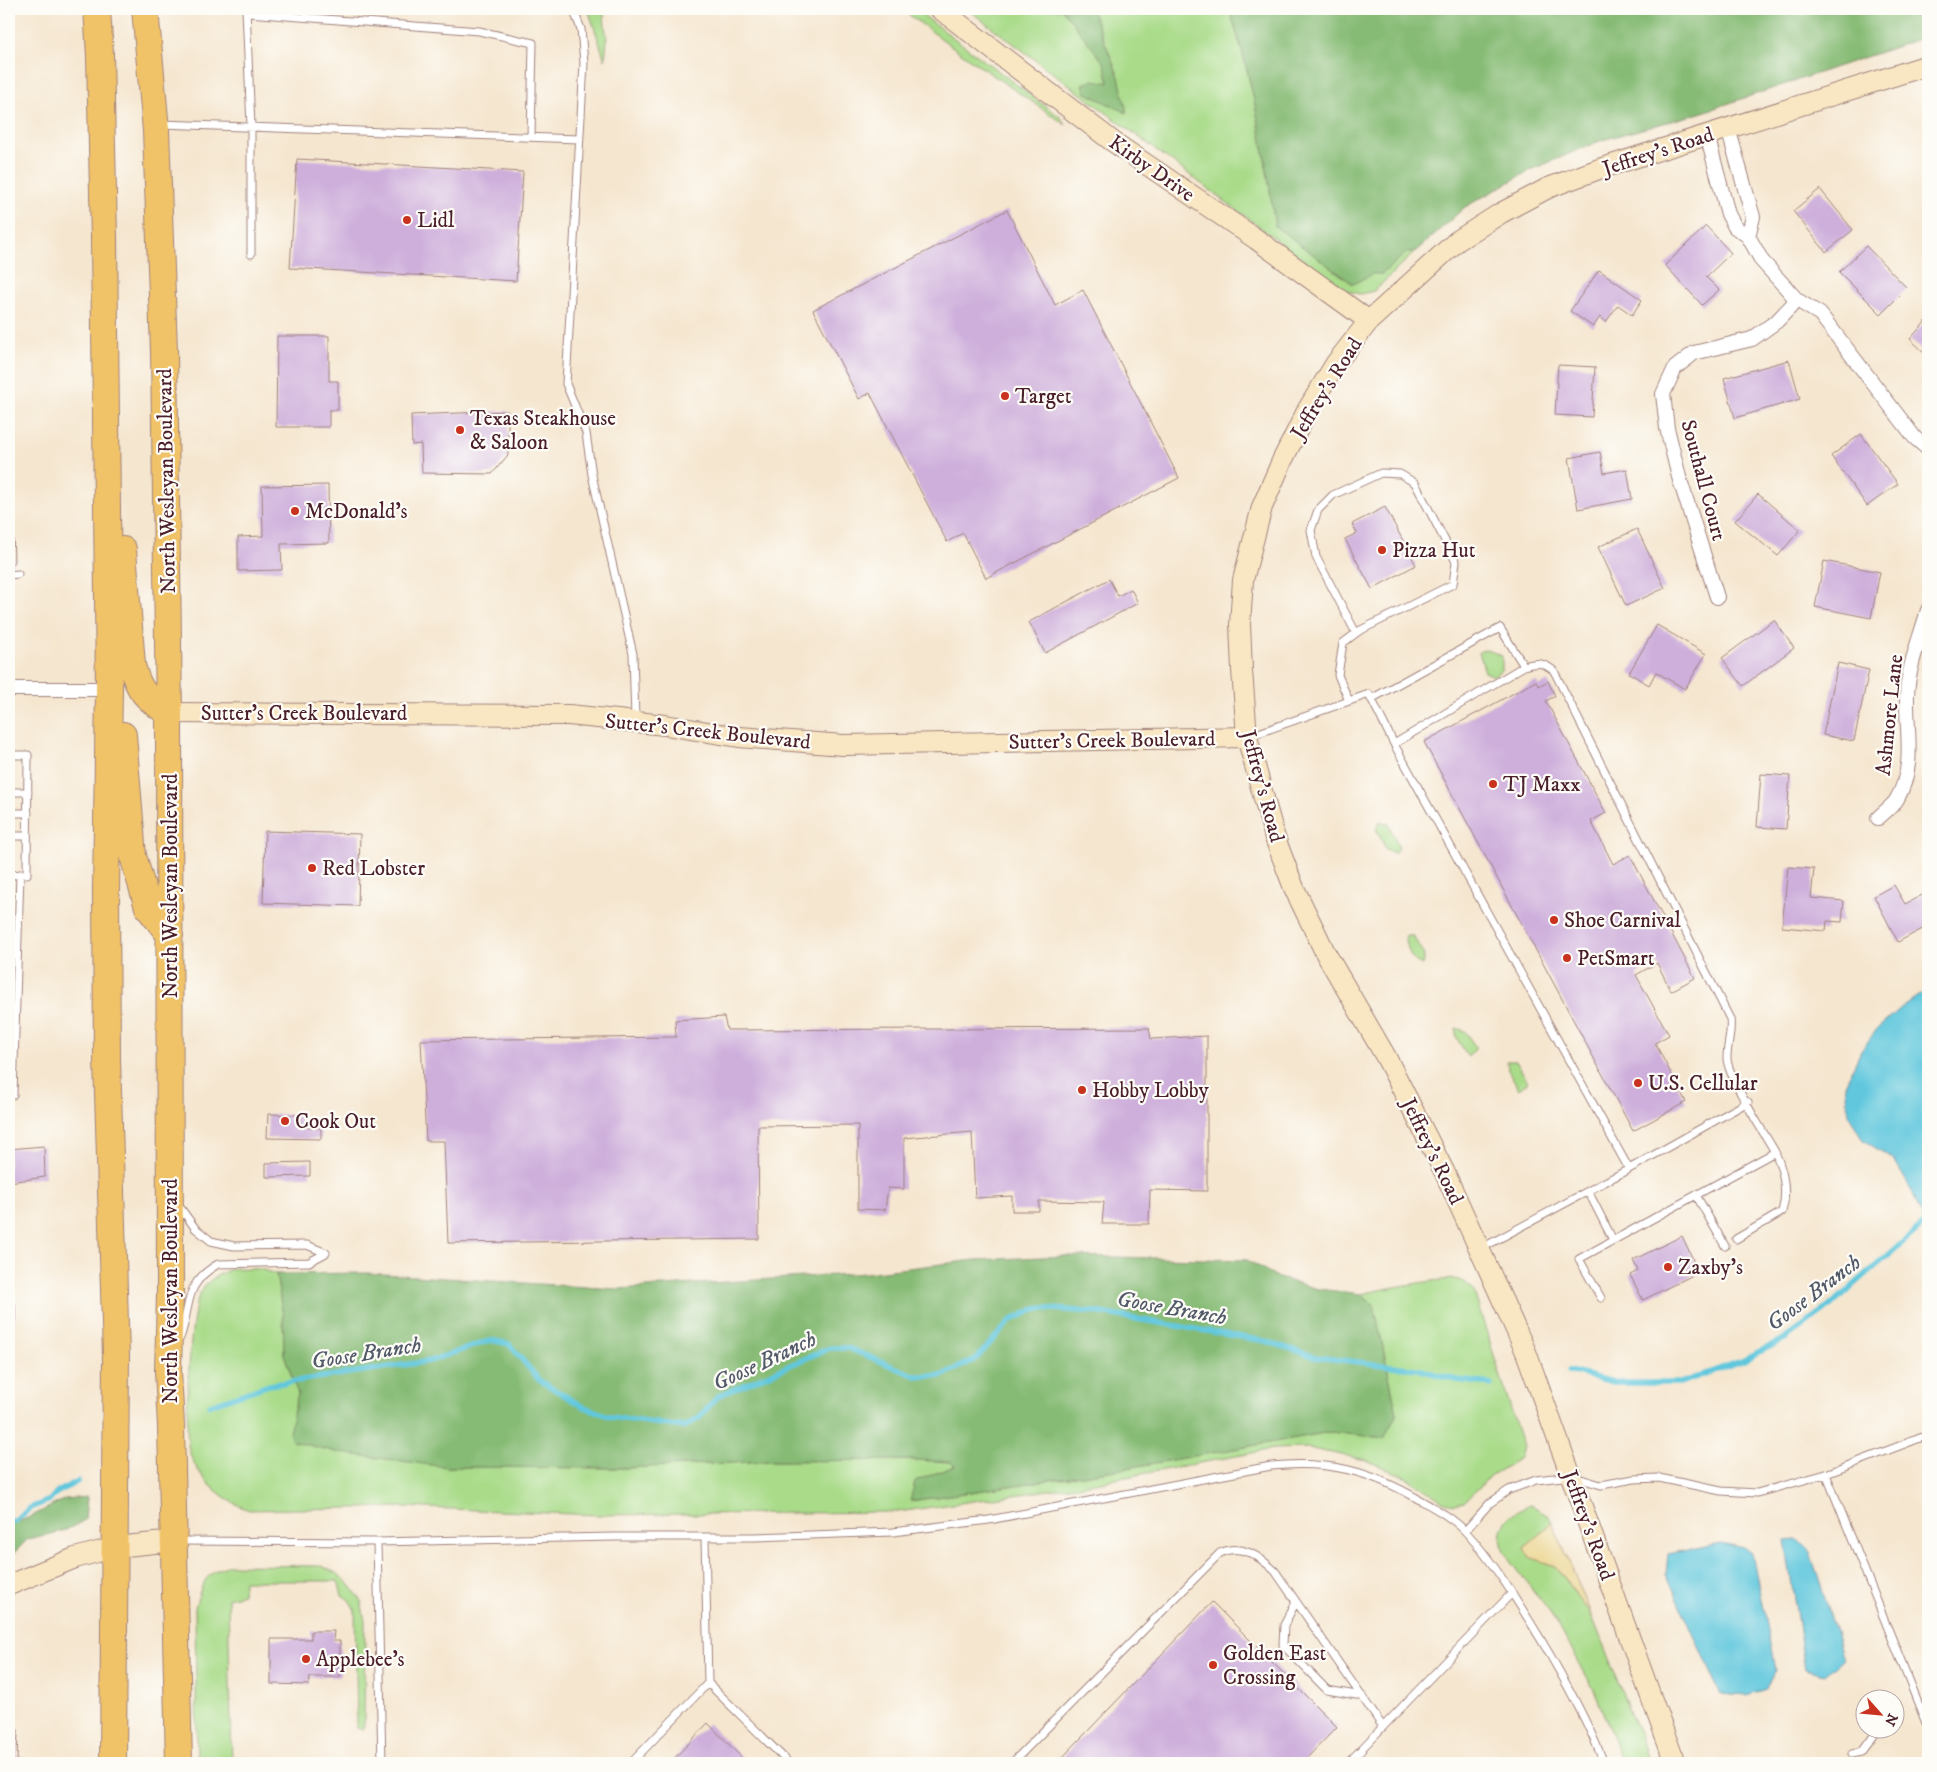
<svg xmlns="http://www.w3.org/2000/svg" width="1937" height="1772" font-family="'IM FELL DW Pica',serif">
  <rect width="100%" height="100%" fill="#fdfcf7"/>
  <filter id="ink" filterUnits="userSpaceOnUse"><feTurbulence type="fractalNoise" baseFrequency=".02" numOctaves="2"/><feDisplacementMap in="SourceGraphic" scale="10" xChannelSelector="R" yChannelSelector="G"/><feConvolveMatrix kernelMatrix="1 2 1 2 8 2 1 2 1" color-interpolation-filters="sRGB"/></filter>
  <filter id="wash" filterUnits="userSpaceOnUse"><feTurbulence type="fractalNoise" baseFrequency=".0096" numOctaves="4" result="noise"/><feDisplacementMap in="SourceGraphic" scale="20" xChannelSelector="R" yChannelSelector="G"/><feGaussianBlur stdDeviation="1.12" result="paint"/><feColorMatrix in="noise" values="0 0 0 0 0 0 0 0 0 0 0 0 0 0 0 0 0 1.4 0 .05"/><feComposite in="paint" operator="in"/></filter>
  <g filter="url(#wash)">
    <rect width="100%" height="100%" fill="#f5e6cf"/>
    <path fill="#a9db89" stroke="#7a7d5a" d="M588,9H603L607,40L605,60Z
      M901,9H915L1060,117L1066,125L972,61Z
      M967,9H1062L1105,63L1109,84H1083L1086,93L1126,112L1119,77L1091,9H1229C1253,79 1265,152 1275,226L1353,284L1372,273L1382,274L1406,253L1416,251L1374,291L1360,294L1344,290Z
      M1486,649L1502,656V669L1494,676L1485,672L1479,652Z
      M1380,822L1388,823L1399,847L1394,853L1386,849L1376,829Z
      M1405,936H1413L1424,955L1423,965C1409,961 1408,949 1405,936Z
      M1456,1028L1465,1031L1476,1048L1468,1057L1456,1037Z
      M1507,1061H1516L1528,1082L1519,1089L1508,1070Z
      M235,1268L260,1269L276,1274L283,1315L284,1354L298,1394L293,1413L447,1467L627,1468L768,1461L917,1460L949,1462L955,1466L915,1481L911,1501L1115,1470L1330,1432L1384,1438L1397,1414L1374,1305L1362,1294C1376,1290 1450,1276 1460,1280C1464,1281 1469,1286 1473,1289L1523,1447L1520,1458L1492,1475L1464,1502L1455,1504L1444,1502L1406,1477L1366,1460L1307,1448L1273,1449L1090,1484L898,1512L597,1515L402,1507L249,1510C223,1500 196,1478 189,1450C184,1429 190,1318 198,1298C204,1281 219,1273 235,1268Z
      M1531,1505L1547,1514L1552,1522L1543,1532L1524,1548L1530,1557L1555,1566L1592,1616L1650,1763H1623L1594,1690L1557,1622L1504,1552C1496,1526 1507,1514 1531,1505Z
      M230,1565L321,1566L336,1573L350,1585L361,1600L365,1621L364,1725L362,1730L357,1728L355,1610L349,1600L342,1595L338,1581H244L243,1594L228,1598L232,1763H197L195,1608C202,1583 204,1573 230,1565Z"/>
    <path fill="#86bb75" stroke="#686d50" d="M1062,9H1091L1119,77L1127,113L1086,93L1083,84L1094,80L1109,83L1104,63Z
      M1229,9H1928V36L1700,113L1602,140L1531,170L1465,207L1416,251L1406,253L1382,274H1372L1353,284L1275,226C1265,152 1253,79 1229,9Z
      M1066,1256L1247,1260L1279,1278L1318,1289L1362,1294L1374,1305L1397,1414L1384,1438L1330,1432L1115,1470L910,1501L915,1481L955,1466L949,1462L917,1460L768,1461L627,1468L447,1467L340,1453L292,1441L289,1433L298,1394L284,1354L283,1315L276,1274L367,1273L617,1289L866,1273L975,1260Z
      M87,1497L85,1520L66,1530L28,1539L9,1558V1525L28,1518L65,1499Z"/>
    <path fill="#eeda9e" stroke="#9c7c64" d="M1552,1522L1592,1616L1555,1566L1529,1557L1524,1548L1543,1532Z"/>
    <path fill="#60c7dd" stroke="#557384" d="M1928,989V1226L1925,1223L1911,1189L1893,1159L1863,1140L1849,1115L1845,1085L1861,1051L1877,1029L1902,1007Z
      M1797,1539L1810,1552L1844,1658L1825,1675L1805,1670L1785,1540Z
      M1721,1543L1744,1548L1752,1554L1775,1669L1766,1690L1746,1696L1720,1694L1666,1573L1668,1554Z"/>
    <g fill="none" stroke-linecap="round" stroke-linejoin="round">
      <path stroke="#60c7dd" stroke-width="5.5" d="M1569,1371L1617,1383H1680L1744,1360L1786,1338L1831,1305L1925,1223L1924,1216
        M210,1405L269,1385L430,1361L491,1340L509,1344L539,1380L582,1406L611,1417L684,1427L699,1418L718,1396L830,1348H848L916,1376H941L976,1359L1010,1321L1037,1308L1095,1312L1265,1341L1316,1357L1417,1369L1457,1380L1491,1384
        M9,1521H15L30,1508L50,1500L56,1493L78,1481"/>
    </g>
    <g id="blocks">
      <path fill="#ceafdb" d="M297,159L523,172L516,281L290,268Z
        M1820,189L1853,230L1826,252L1793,211Z
        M1007,210L1055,305L1083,290L1179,478L986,578L963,533L947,542L870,393L859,399L813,310Z
        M1706,226L1731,253L1706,277L1719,290L1702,305L1665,265Z
        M1866,246L1907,288L1881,314L1839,272Z
        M1599,270L1642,300L1632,315L1618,305L1606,322L1600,317L1593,327L1570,311Z
        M1928,319V356L1910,339Z
        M277,336H329V381H338V410H329V427H276Z
        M1789,360L1800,399L1735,418L1724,378Z
        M1558,365L1595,367L1592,417L1555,415Z
        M508,411V455L492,474L422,473L421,444L412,445L411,415Z
        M1861,434L1898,484L1867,506L1831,456Z
        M1600,452L1604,473L1627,469L1632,499L1578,509L1569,458Z
        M328,485L329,543L281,544L282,570L238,571V537L263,536L262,486Z
        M1758,494L1800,530L1778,556L1735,521Z
        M1385,507L1416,565L1372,589L1345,539L1357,533L1352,524Z
        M9,526H13L14,564H9Z
        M1637,529L1665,588L1626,606L1598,547Z
        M1824,561L1880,572L1871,618L1815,607Z
        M1109,579L1118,596L1131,589L1138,603L1045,653L1029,622Z
        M1774,620L1794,648L1743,686L1722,658Z
        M1657,625L1706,654L1685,689L1656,672L1649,685L1629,673Z
        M1838,663L1869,670L1854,741L1823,735Z
        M1536,681L1539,686L1548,681L1555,696L1546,701L1606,813L1591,821L1613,864L1630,855L1695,978L1671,991L1657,963L1636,975L1669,1035L1655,1043L1686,1102L1633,1131L1424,742Z
        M1761,774L1790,776L1786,829L1757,827Z
        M265,831L360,834L358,906L263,903Z
        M1788,867L1814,869L1811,898L1844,901L1842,922L1827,921L1826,931L1782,927Z
        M1894,885L1905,904L1928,892V926L1898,942L1874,896Z
        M724,1017L727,1030L1149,1028L1151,1039L1207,1036V1191L1150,1190L1149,1224H1102L1104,1202L1039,1201V1211H1012V1196L975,1198L972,1132L904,1138V1189L888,1188L885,1210L858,1209V1125L758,1126L759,1239L448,1243L444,1141H426L421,1040L676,1037L675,1020Z
        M268,1114L301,1115V1127L321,1128V1139L267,1138Z
        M44,1146L45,1177L9,1182V1149Z
        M310,1162V1176L266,1177V1163Z
        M1682,1236L1699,1272L1643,1300L1630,1275L1638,1271L1633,1260Z
        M15,1303V1320L9,1319V1304Z
        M1212,1602L1337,1727L1302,1763H1057Z
        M311,1631H334L333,1641H340V1677H310L309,1685L271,1684V1639H311Z
        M9,1678H11V1725L18,1730L17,1762H9Z
        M708,1723L747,1763H670Z"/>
    </g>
  </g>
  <g filter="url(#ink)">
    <use href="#blocks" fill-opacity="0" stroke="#a0827d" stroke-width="1"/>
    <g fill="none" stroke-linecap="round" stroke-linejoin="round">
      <defs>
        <path id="lane" d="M246,9L251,127V254
          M573,9L581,29L584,63L566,384L586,433L592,475L633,654L635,719
          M248,13L479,31L533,43L531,137
          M161,124L579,139
          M9,575L18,574
          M1524,666C1537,662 1543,662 1554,671L1730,1019C1732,1035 1727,1043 1727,1058C1727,1076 1764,1133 1775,1152
          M1371,699L1500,628L1524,666L1394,744
          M1349,701L1338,675L1343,643L1359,631L1453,584L1456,562L1415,483L1400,474L1381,473L1333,495L1318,510L1311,530L1316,557L1356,633
          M1250,736L1369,694L1394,744L1629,1169L1480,1249
          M9,755H28L27,874L9,875
          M14,792H28
          M15,813H28
          M14,836H27
          M9,942H18
          M13,1095L20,874
          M1629,1169L1748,1102
          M1588,1191L1613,1240
          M1696,1195L1725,1246
          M179,1206L195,1228L211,1241L234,1246L307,1245L326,1253
          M1601,1298L1579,1259L1775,1152C1784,1172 1788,1191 1782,1212L1736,1239
          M180,1338C192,1305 182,1285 218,1264L309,1262L326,1253
          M1826,1474L1928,1728
          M1465,1531L1490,1503L1509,1490L1536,1480L1571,1476L1601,1485L1634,1479L1659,1478L1721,1491L1757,1493L1826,1474L1928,1435
          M178,1541L377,1542
          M1296,1602L1284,1625L1283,1645L1327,1690L1362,1696
          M708,1683L789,1763
          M1852,1754L1862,1752L1878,1730
          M382,1763L377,1542L614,1537H755L893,1532L989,1520L1271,1466C1329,1460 1370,1471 1420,1500C1436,1509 1453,1518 1466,1532C1495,1564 1518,1602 1540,1638C1564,1678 1587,1720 1604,1763
          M631,1763L708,1683L705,1537
          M1012,1763L1220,1553C1241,1543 1259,1556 1275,1571L1383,1727
          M1348,1763L1511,1594"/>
        <path id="street" d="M1728,128L1753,217L1748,236
          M1707,135L1728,214L1735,227L1748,236L1762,261L1797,300L1820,314L1915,438L1928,449
          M1717,597L1679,477L1667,428L1663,394L1675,368L1694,353L1752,339L1777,321L1797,300
          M9,689H109
          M1878,818C1884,812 1893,806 1897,799C1916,766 1906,731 1907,696C1908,666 1920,639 1928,610"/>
        <path id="secondary" d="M940,9L1112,141L1256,239L1369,321
          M169,713L569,715L665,725L739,737L843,745L1247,737
          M9,1585L75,1558L116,1547L174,1541
          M1675,1763L1526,1352L1444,1171L1386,1057L1326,954L1294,888L1275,838L1247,737L1242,670L1240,624L1243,580L1262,507L1282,461L1308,409L1336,363L1369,321L1457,241L1501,213L1548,188L1599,169L1928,65"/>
        <path id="highway" d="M97,9L100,55L104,238L109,689L106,890L107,1059L116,1356L113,1763
          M145,9L156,130L164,351L169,713L170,1294L168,1371L171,1426L179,1763
          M123,550L132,665C138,691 147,699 169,713
          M123,735L133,856L148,907L170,935"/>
      </defs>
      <use href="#lane" stroke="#a0827d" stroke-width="9"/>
      <use href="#street" stroke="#a0827d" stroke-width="16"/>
      <use href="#secondary" stroke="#a0827d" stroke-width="22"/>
      <use href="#highway" stroke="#a0827d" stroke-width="28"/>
      <use href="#lane" stroke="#fff" stroke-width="7"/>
      <use href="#street" stroke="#fff" stroke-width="14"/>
      <use href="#secondary" stroke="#f9e7c3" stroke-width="20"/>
      <use href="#highway" stroke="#f1c369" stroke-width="26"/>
    </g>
  </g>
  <g fill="#c8321e" stroke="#fdfcf7" stroke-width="2">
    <circle cx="407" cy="220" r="5"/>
    <circle cx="1005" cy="396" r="5"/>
    <circle cx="460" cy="430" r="5"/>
    <circle cx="295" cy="511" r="5"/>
    <circle cx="1382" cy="550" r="5"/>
    <circle cx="1493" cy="784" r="5"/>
    <circle cx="312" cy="868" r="5"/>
    <circle cx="1554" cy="920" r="5"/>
    <circle cx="1567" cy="958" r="5"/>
    <circle cx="1638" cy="1083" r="5"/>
    <circle cx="1082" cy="1090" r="5"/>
    <circle cx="285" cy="1121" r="5"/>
    <circle cx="1668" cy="1267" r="5"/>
    <circle cx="306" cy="1659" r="5"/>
    <circle cx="1213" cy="1665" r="5"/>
  </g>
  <g text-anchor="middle" stroke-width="4.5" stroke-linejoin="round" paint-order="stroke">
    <g font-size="21" fill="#4a1f2b" stroke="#fdfcf7">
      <text transform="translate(1658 151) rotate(-18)" y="7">Jeffrey's Road</text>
      <text transform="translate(1152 168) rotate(35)" y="7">Kirby Drive</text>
      <text transform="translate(1326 388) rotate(-58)" y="7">Jeffrey's Road</text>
      <text transform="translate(1704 480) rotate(75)" y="7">Southall Court</text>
      <text transform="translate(166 481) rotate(-91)" y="7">North Wesleyan Boulevard</text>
      <text x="304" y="720">Sutter's Creek Boulevard</text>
      <text transform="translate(1889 715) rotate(-84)" y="7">Ashmore Lane</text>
      <text transform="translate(708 731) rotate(6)" y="7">Sutter's Creek Boulevard</text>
      <text transform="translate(1112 740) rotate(-1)" y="7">Sutter's Creek Boulevard</text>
      <text transform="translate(1263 786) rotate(75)" y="7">Jeffrey's Road</text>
      <text transform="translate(170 886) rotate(-90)" y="7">North Wesleyan Boulevard</text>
      <text transform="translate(1433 1151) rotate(64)" y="7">Jeffrey's Road</text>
      <text transform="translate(170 1291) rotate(-90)" y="7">North Wesleyan Boulevard</text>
      <text transform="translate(1589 1525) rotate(70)" y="7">Jeffrey's Road</text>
    </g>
    <g font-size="21" fill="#4a1f2b" stroke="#fdfcf7" text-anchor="start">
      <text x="417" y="227">Lidl</text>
      <text x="1015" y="403">Target</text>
      <text x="470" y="425">Texas Steakhouse<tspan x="470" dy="24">&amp; Saloon</tspan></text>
      <text x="305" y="518">McDonald's</text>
      <text x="1392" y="557">Pizza Hut</text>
      <text x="1503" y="791">TJ Maxx</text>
      <text x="322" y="875">Red Lobster</text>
      <text x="1564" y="927">Shoe Carnival</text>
      <text x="1577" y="965">PetSmart</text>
      <text x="1648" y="1090">U.S. Cellular</text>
      <text x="1092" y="1097">Hobby Lobby</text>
      <text x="295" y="1128">Cook Out</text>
      <text x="1678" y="1274">Zaxby's</text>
      <text x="1223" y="1660">Golden East<tspan x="1223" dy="24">Crossing</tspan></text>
      <text x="316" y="1666">Applebee's</text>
    </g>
    <g font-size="22" font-style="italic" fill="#525a69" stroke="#fdfcf7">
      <text transform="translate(1813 1292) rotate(-37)" y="8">Goose Branch</text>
      <text transform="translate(1172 1307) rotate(10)" y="8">Goose Branch</text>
      <text transform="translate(366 1352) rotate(-9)" y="8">Goose Branch</text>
      <text transform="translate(764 1360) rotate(-25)" y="8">Goose Branch</text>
    </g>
  </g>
  <rect width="1937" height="1772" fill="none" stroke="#fdfcf7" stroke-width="30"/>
  <g transform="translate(1880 1714) rotate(117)"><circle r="24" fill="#fdfcf7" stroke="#b5a4a5"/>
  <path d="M0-4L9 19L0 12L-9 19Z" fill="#c8321e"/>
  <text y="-8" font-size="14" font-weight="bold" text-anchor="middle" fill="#4a1f2b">N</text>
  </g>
</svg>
